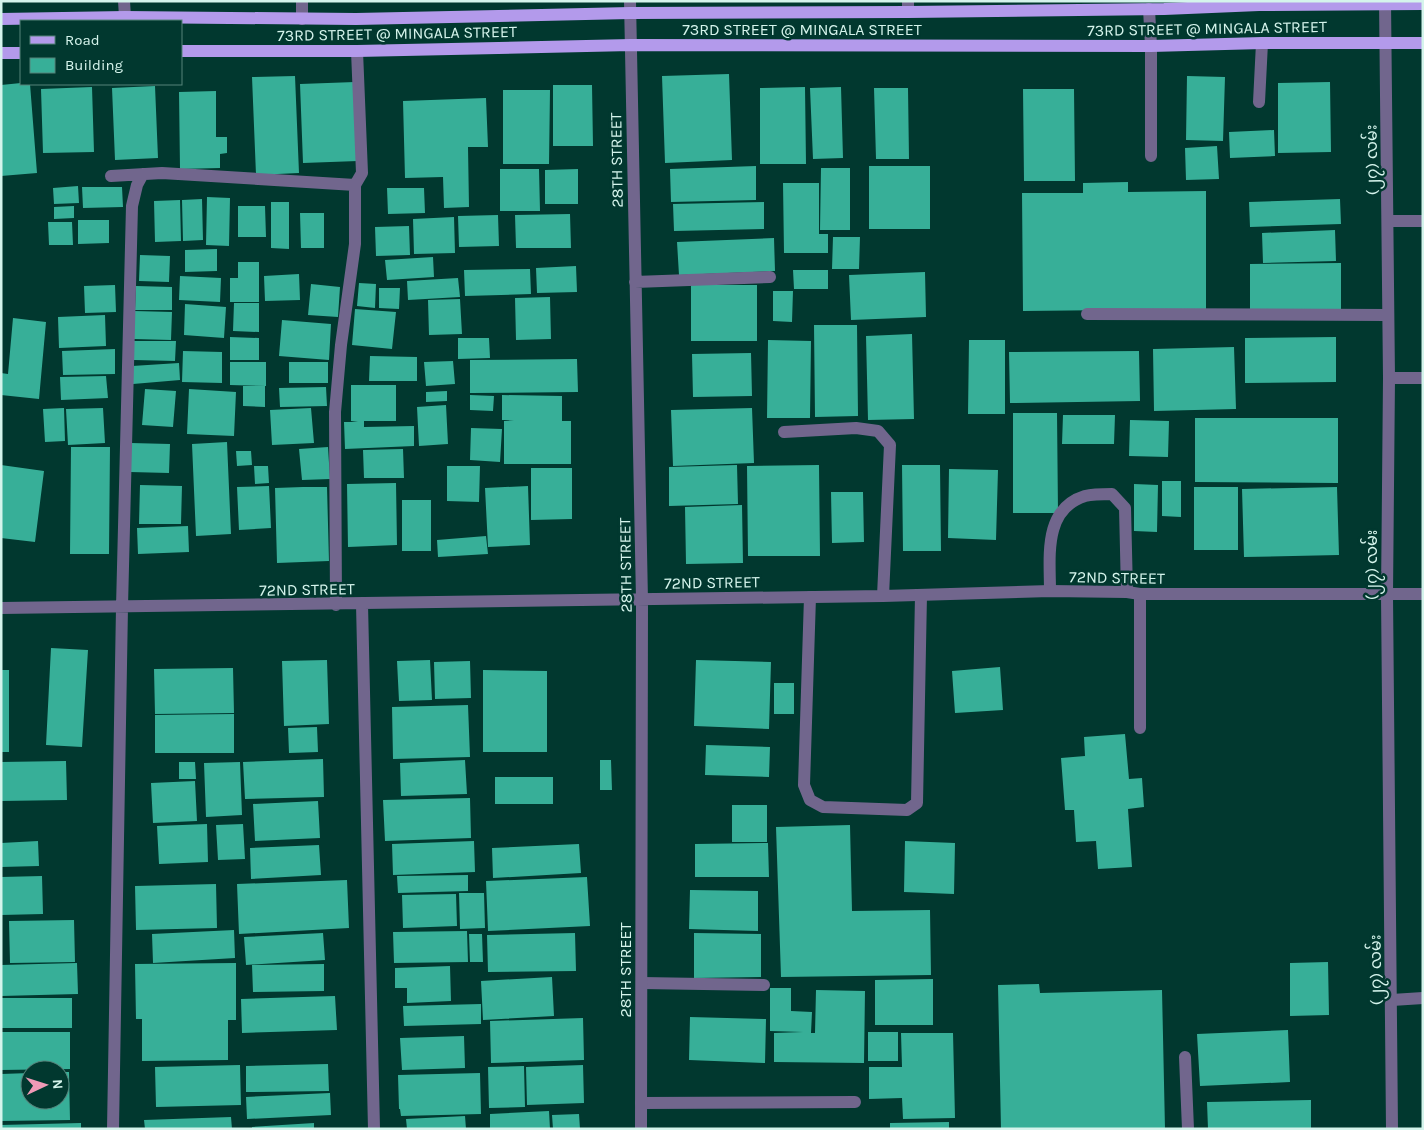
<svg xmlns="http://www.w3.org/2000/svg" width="1424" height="1130" font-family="Karla,'Noto Sans Myanmar',sans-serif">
  <rect width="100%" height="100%" fill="#01382f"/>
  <path fill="#37af98" d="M729,74L732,160L665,163L662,76Z
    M295,76L299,173L256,175L252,77Z
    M1187,76L1225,77L1223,141L1186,140Z
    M355,82L358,161L303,163L300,84Z
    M1330,82L1331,152L1278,153V83Z
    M21,83L30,84L37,173L1,176V85Z
    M553,85H592L593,146H553Z
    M155,86L158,158L115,160L112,88Z
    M92,87L94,152L43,153L41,89Z
    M805,87L806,164H760V88Z
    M841,87L843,158L813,159L810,88Z
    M874,88H908L909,159H876Z
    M1023,89H1074L1075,181H1024Z
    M503,90H550L549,164H503Z
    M216,91V137H227V153L220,154V168L180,169L179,92Z
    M486,98L488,147H468L469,207L444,208L443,177L405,178L403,101Z
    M1274,130L1275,156L1230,158L1229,132Z
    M1217,146L1219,179L1186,180L1185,148Z
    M756,166V200L671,202L670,169Z
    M869,166H930V229H869Z
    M821,168H850V230H820Z
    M500,169H539L540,211H500Z
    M578,169V204H545V170Z
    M1128,182V192L1206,191V309L1023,311L1022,193H1083V183Z
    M783,183H819V234H828V253H784Z
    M78,186L79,203L54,204L53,188Z
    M82,187H122L123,207L83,208Z
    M387,188H424L425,213L388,214Z
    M207,197L230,198L229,246L206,245Z
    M202,199L203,240L183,241L182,200Z
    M1340,199L1341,224L1250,227L1249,202Z
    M180,200L181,241L155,242L154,201Z
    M271,202H289V249L271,248Z
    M764,202V229L674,231L673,204Z
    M74,206V218L54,219V207Z
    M238,206H265L266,237H238Z
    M300,213H324V248H301Z
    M570,214L571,248H516L515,215Z
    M498,215L499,246L459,247L458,216Z
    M454,217L455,253L414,254L413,219Z
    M78,220H109V243L78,244Z
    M48,222H72L73,245H49Z
    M409,226L410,255L376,256L375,227Z
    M1335,230L1336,261L1263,263L1262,233Z
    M833,237H860L859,269H832Z
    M774,238L775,271L679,275L677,242Z
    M217,249V271L185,272V250Z
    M140,255L170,256L169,282L139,281Z
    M433,257L434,277L387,280L385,260Z
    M238,262H259V302H230V278H238Z
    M1341,263V310L1250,311V264Z
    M576,266L577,292L537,293L536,268Z
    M530,269L531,294L465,296L464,270Z
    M793,270H828V289H794Z
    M925,272L926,317L851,320L849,275Z
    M299,274L300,300L265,301L264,276Z
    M180,276L221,278L220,302L179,300Z
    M458,278L460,297L408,300L407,281Z
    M359,283L376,284L375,308L357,306Z
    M311,284L340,287L338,317L308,315Z
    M115,285L116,312L85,313L84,286Z
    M691,285H757V341H691Z
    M136,286L172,287V310H135Z
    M379,288H400L399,309L379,308Z
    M773,291H793L792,322L773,321Z
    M550,297L551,339L516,340L515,298Z
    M460,299L462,334L429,335L428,300Z
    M234,303H259V332L233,331Z
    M185,304L226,307L224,338L184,335Z
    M355,309L396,312L392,349L352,345Z
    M134,311L172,312L171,340L134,339Z
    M105,315L106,346L59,348L58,317Z
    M13,318L46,322L39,399L1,395V373L8,374Z
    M282,320L331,324L329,360L279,356Z
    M814,325H857L858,416L815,417Z
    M912,334L914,419L868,420L866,336Z
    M230,337L259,338V360H230Z
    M1336,337V382L1245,383V338Z
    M458,338H489L490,358L458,359Z
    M768,340L811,341L810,418H767Z
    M969,340H1005V414H968Z
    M134,341H176L175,361L134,360Z
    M1234,347L1236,409L1154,411L1153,349Z
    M115,349V374L63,375L62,351Z
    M183,351L222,352V383L182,382Z
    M1139,351L1140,401L1010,403L1009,352Z
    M751,353L752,396L693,397L692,354Z
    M370,356L417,357V381H369Z
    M577,359L578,392L470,393V360Z
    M453,361L455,384L426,386L424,362Z
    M230,362H266V386L230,385Z
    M289,362H328V383H289Z
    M179,363L180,380L133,384L132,366Z
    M106,376L108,398L61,400L60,377Z
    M351,385H396V421H364V427L414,426V446L345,449L344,422H358L351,421Z
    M243,386H265V407L243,406Z
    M326,387L327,406L280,407L279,388Z
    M145,389L176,391L173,427L142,425Z
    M189,389L236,392L234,436L187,434Z
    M447,391V401L426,402V392Z
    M470,395L494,396L493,411L470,410Z
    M502,395L562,396V421H571V464H504V421L514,420H502Z
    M446,405L448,444L419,446L417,407Z
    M64,408L65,441L45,442L43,409Z
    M103,408L105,443L68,445L66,409Z
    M311,408L314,443L272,445L270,410Z
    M752,408L754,463L673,466L671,410Z
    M1013,413H1057L1058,513H1013Z
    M1063,415H1115L1114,444H1062Z
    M1195,418H1338V483L1195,482Z
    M1130,420L1169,421L1168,457L1129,456Z
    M471,428L502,429L500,462L470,460Z
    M227,442L231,534L196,536L192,444Z
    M131,443L170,444L169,473L130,472Z
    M71,447H110L109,554H70Z
    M328,447L330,479L302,480L299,449Z
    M403,449L404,478H364L363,450Z
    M236,451H251L252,465L237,466Z
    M1,465L44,471L35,542L1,538Z
    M737,465L738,504L669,506V467Z
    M819,465L820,556H748L747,466Z
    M902,465H940L941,551H903Z
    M254,466H268L269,483L255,484Z
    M447,466H480L479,502L447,501Z
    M531,468H572V519L531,520Z
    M949,469L998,470L996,540L948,538Z
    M1162,481H1181V517L1162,516Z
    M396,483L397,545L348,547L347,484Z
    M1134,484L1158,485L1157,532L1134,531Z
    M140,485L182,486L181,524H139Z
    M269,486L271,528L239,530L237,487Z
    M528,486L530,545L488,547L485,488Z
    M303,487H327L329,561L277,563L275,488Z
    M1194,487H1238V550H1194Z
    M1337,487L1339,555L1244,557L1242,489Z
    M831,492H863L864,542L832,543Z
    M402,500H431V551H402Z
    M742,505L743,563L686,564L685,507Z
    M188,526L189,552L138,554L137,528Z
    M486,536L488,554L438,557L437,540Z
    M51,648L88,650L82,747L46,745Z
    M327,660L329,724L284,726L282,661Z
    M430,660L432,700L399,701L397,661Z
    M696,660L771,662L769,729L694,726Z
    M470,661L471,698L435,699L434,662Z
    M1000,667L1003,710L955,713L952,671Z
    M233,668L234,713L155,714L154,669Z
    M1,670H9V752H1Z
    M483,670L547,671V752H483Z
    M774,683H794V714H774Z
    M468,705L470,757L393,759L392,707Z
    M234,714V753H155V715Z
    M317,727L318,752L289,753L288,728Z
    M1125,734L1129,779L1142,778L1144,807L1128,809L1132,867L1098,869L1096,841L1076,842L1074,810H1065L1061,758L1085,756L1084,737Z
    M706,745L770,747L769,777L705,775Z
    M323,759L324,797L245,799L243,762Z
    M465,760L467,794L401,796L400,763Z
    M600,760H611L612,790H600Z
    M66,761L67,800L1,801V762Z
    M179,762H195L196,779H179Z
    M240,762L242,815L206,817L204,763Z
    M495,777H553V804H495Z
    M195,781L197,821L153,823L151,783Z
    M470,798L471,838L385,841L383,800Z
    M318,801L320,838L255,841L253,804Z
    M732,805H767V842H732Z
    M207,824L208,862L159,864L157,826Z
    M243,824L245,859L218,860L216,825Z
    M850,825L852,911L930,910L931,975L781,977L776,827Z
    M38,841L39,866L1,867V843Z
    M474,841L475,872L393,875L392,844Z
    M905,841L955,843L954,894L904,892Z
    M768,843L769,877H695V844Z
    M579,844L581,873L493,878L492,848Z
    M319,845L321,875L251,879L250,848Z
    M468,875V891L398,893L397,876Z
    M42,876L43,914L1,915V877Z
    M587,877L590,926L488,931L486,881Z
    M347,880L349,928L239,934L237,884Z
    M216,884L217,928L136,930L135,886Z
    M690,890L758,891V931L689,929Z
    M459,893H484L485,928L460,929Z
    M456,894L457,926L403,928L402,895Z
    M74,920L75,962L10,963L9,921Z
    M234,930L235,958L153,963L152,934Z
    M467,931L468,962L394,963L393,932Z
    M323,933L325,960L246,965L244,937Z
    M575,933L576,971L488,972L487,935Z
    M694,933L761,934V977L694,978Z
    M469,934H482L483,962H470Z
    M1328,962L1329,1015L1290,1016V963Z
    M77,963L78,994L1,996V965Z
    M236,963V1020H228V1060L142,1061V1019H136L135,964Z
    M324,964V991L253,992L252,965Z
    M450,966L451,1001L407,1003V988H395V968Z
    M552,977L554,1016L483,1020L481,981Z
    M933,979V1025H875V980Z
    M1039,984L1040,993L1162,990L1165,1129H1001L998,985Z
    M770,988H791V1011L812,1012L811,1033H815L816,990L865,991L864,1063L774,1062V1033L803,1032L770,1031Z
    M335,996L337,1030L242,1033L241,999Z
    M1,998H72V1028H1Z
    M481,1004V1024L404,1026L403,1006Z
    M690,1017L766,1019L765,1063L689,1060Z
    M583,1018L584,1060L491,1063L490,1021Z
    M1288,1030L1290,1082L1200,1086L1197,1034Z
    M1,1032H70V1069L1,1070Z
    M868,1032H898V1061H868Z
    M901,1033H953L955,1118L903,1119L902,1098L869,1099V1067H902Z
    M464,1036L465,1068L402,1070L400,1038Z
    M328,1064L329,1091L246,1092V1066Z
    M240,1065L241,1105L156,1107L155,1067Z
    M583,1065L584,1103L527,1105L526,1067Z
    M524,1066L525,1107L489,1108L488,1067Z
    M60,1072H69L70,1120L1,1121V1074L30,1073V1100H60Z
    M480,1073L481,1114L401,1116L400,1109H399L398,1075Z
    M330,1093L331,1115L247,1119L246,1097Z
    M1311,1100V1129H1208L1207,1102Z
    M549,1111L550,1129H490V1114Z
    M579,1114L580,1129H553L552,1115Z
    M465,1116L466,1129H407L406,1119Z
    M231,1117L232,1129H145L144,1120Z
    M949,1122V1129H890V1123Z
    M81,1123V1129H1V1125Z
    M314,1123V1129H252V1127Z"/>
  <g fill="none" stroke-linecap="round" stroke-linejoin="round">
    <path stroke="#71668d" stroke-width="12" d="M1149,9L1151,46V156
      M908,12V1
      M1259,102L1262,43
      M1050,591C1050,557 1043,509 1085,496C1093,494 1103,494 1112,494L1125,508L1127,592
      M810,597L804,785L810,800L823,807L907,810L917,803L921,595
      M1140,728V594
      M642,983L764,985
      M1392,1000L1423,998
      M1185,1057L1188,1129
      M641,1103L855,1102"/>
    <path stroke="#71668d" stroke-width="12" d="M124,1L125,17
      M302,1V19
      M630,1L642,600L641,1129
      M1385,1L1389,378L1387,595L1392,1129
      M111,176L162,173L355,185
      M1388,221H1423
      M635,282L770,277
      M1087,314L1387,315
      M1389,378H1423
      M784,432L856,428L878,431L890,445L883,596
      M362,604L374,1129
      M336,605L335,412L341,345L355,244V185L362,173L357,51
      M1,608L883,596L1050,591L1127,592L1140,594H1423
      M113,1129L122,607L132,206L137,185L143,174"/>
    <path stroke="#b39aeb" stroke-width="12" d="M1,19L125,17L356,19L630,13L908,12L1164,9L1259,5L1423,4
      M181,51H357L631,45L1151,46L1262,43H1423
      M1,53H21"/>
  </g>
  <g text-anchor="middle" stroke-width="5" stroke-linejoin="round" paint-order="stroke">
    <g font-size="16" fill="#d5f4ec" stroke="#01382f">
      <text transform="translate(1207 28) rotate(-1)" y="6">73RD STREET @ MINGALA STREET</text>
      <text x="802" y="35">73RD STREET @ MINGALA STREET</text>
      <text transform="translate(397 33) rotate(-1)" y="6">73RD STREET @ MINGALA STREET</text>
      <text transform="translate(616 160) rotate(-91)" y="6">28TH STREET</text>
      <text transform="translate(1371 160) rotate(-91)" y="6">(၂၇) လမ်း</text>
      <text transform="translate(625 565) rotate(-91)" y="6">28TH STREET</text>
      <text transform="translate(1371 565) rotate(-90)" y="6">(၂၇) လမ်း</text>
      <text transform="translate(1117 577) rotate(1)" y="6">72ND STREET</text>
      <text transform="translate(712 582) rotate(-1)" y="6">72ND STREET</text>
      <text transform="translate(307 589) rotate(-1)" y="6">72ND STREET</text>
      <text transform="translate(625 970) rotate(-90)" y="6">28TH STREET</text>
      <text transform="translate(1375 970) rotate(-91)" y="6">(၂၇) လမ်း</text>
    </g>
  </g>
  <rect width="1424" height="1130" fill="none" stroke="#d5f4ec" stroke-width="5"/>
  <rect x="20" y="20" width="162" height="65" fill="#01382f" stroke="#56837b"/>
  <rect x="30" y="36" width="25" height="8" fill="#b39aeb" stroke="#56837b"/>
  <text x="65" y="45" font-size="15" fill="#d5f4ec">Road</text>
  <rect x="30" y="58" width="25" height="15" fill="#37af98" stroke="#56837b"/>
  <text x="65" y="70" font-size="15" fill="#d5f4ec">Building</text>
  <g transform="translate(45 1085) rotate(86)"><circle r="24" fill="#01382f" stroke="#56837b"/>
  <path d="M0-4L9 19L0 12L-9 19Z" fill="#f09ab7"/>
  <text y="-8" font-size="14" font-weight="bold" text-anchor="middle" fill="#d5f4ec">N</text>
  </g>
</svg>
